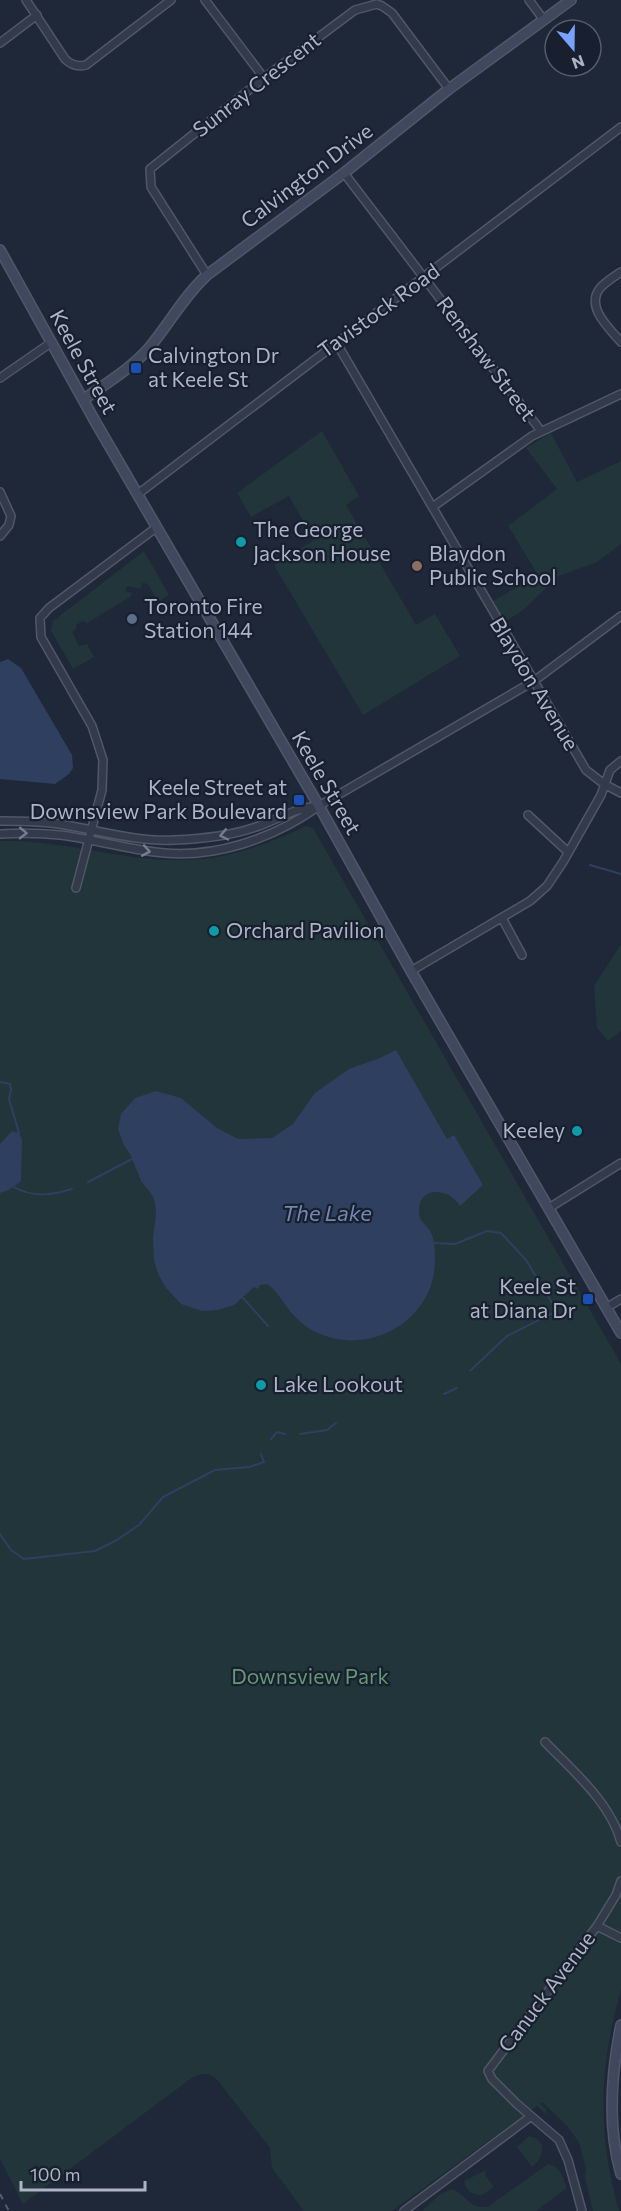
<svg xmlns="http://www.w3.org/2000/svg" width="621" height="2211" font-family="Commissioner,sans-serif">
  <rect width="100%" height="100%" fill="#1f2839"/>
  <path fill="#21353a" d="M322,431L359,496L346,505L416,625L435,614L460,656L363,715L274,565L314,540L289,496L251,517L237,493Z
    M551,433L577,482L621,461V544L597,562L559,576L522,611L504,622L493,601L538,575L508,526L557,489L526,448Z
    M144,551L169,595L158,602L148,584L142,583L141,589L127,586L125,591L132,593L130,597L87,623L83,621L76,625L77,628L72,632L79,646L87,644L94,657L73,669L51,631L53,621Z
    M306,826L313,828L621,1364V1990C599,2067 597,2133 619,2211H593L585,2178L586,2169L579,2142L566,2125L542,2102L540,2104L546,2109V2114L537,2106L392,2211H304L272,2168L270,2148L219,2082C211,2073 204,2072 193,2077L23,2204L0,2159V841C63,839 124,862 187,860C229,859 268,844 306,826Z
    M621,944V1031L608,1041L597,1028L594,986Z
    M529,2136C548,2140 544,2157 532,2167L517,2147Z
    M548,2164C561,2166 563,2178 567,2188L536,2211H422L439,2195L452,2189C467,2195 470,2211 489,2206Z
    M486,2170L485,2175L494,2187L482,2195C472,2195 466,2191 464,2181Z"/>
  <path fill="#2f3f60" d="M8,659L21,668L72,755L73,768L69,774L55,784L0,779V662Z
    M396,1050L447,1139L454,1135L483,1185L460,1206C448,1186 417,1187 419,1212C419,1222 426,1224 430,1231C435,1239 435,1253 435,1262C434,1320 370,1357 318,1333C306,1328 295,1318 287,1307C280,1298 276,1290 267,1284L260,1285L258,1289L254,1287L234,1305L218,1310L202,1311L181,1304L166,1288L159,1276L154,1261L153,1237L156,1214L155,1203L153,1196L141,1181L131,1156L123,1143L118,1129L121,1114L135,1098L156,1091L181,1098L217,1128L238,1139L272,1138L293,1124L315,1093L349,1069L380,1058Z
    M12,1131L19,1133L22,1139L21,1181L9,1190L0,1193V1144Z"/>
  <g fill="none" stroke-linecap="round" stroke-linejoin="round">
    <path stroke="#2f3f60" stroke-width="2" d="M590,865L621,874
      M0,1082L10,1084L11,1090L9,1099L19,1133
      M88,1182L132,1159
      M14,1187C33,1198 52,1195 72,1189
      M434,1243L455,1244L487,1231L501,1233L526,1260L557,1311L507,1336L470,1371
      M243,1298L268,1326
      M444,1394L457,1388
      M300,1434L327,1430L336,1423
      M271,1439L277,1432L285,1434
      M0,1534L11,1550L24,1559L95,1551L117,1540L139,1525L163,1497L215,1470L249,1467L264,1462L261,1454"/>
    <defs>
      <path id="street" d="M26,0L65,59C71,65 78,67 86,65L171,0
        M205,0L264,78
        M529,0L543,19
        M0,43L37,15
        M344,173L541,431
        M621,272C615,276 607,281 601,287C584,306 609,328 621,342
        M207,275L151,187L150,169L264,78L355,10L377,4L382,6L392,13L449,89
        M336,342L586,770L604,784L621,793
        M0,378L52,342
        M0,492L11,516L9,525L0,536
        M138,494L621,127
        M434,506L532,436L621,394
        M528,815L568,852
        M0,821C21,821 43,821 65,825C101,831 138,842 174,840C202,839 230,836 256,827C277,820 294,808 317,806
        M0,834C20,833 40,833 60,835C92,839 123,848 155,852C212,860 273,839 319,806L534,681L621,616
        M76,888L102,790L103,760L92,726L41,637L40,618L49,608L157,527
        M502,918L522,955
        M411,971L530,901L547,886L563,862L601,795L610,770L621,761
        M549,1208L621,1163
        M606,1308L621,1299
        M545,1742C574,1772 610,1802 621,1842
        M597,1926L621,1938
        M404,2211L530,2117
        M582,2211L568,2160L559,2140L517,2104L492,2079L488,2071L597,1926L616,1895L621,1881"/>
      <path id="secondary" d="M0,250L96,423L319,806L411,971L621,1333
        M83,400C105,384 131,369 149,348C169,324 184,296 207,275L344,173L449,89L571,0
        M621,2025C611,2074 607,2126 621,2174"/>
    </defs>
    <use href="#street" stroke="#505767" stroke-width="10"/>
    <use href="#secondary" stroke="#505767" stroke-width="12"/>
    <use href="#street" stroke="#333a4a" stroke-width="7"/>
    <use href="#secondary" stroke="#40485d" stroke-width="9"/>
    <path stroke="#545d71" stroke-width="2" stroke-dasharray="6 6" stroke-linecap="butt" d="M0,2194L9,2211"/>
  </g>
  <defs><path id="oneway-chevron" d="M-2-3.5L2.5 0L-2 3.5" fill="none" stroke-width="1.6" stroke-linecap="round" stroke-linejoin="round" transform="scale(1.5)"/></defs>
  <g stroke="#767d8e">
    <use href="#oneway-chevron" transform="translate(23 833) rotate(1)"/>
    <use href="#oneway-chevron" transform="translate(224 835) rotate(168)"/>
    <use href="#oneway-chevron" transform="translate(146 851) rotate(10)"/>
  </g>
  <g fill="#1a4fb4" stroke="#181f2e" stroke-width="2">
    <rect x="130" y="362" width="12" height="12" rx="3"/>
    <rect x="293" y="794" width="12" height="12" rx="3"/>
    <rect x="582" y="1293" width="12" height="12" rx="3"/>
  </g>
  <g fill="#0f9aa8" stroke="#181f2e" stroke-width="2">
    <circle cx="241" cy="542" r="6"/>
    <circle cx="214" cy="931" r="6"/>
    <circle cx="577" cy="1131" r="6"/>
    <circle cx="261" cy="1385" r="6"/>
  </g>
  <circle fill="#8d6e63" stroke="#181f2e" stroke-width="2" cx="417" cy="566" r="6"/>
  <circle fill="#5c6f8a" stroke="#181f2e" stroke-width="2" cx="132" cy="619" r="6"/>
  <g text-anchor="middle" stroke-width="4.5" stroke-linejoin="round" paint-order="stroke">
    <g font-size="21" fill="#adb4c6" stroke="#181f2e">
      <text transform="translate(257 85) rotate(-38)" y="7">Sunray Crescent</text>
      <text transform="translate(307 176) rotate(-37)" y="7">Calvington Drive</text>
      <text transform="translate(379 311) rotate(-36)" y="7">Tavistock Road</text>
      <text transform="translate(486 359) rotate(53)" y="7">Renshaw Street</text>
      <text transform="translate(83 362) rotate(61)" y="7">Keele Street</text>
      <text transform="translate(534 684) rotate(59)" y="7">Blaydon Avenue</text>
      <text transform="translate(326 783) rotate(60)" y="7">Keele Street</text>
      <text transform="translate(547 1992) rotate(-53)" y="7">Canuck Avenue</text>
    </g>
    <g font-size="21" fill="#adb4c6" stroke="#181f2e" text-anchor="start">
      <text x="148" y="363">Calvington Dr<tspan x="148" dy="24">at Keele St</tspan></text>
      <text x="253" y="537">The George<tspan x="253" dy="24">Jackson House</tspan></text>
      <text x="429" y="561">Blaydon<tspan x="429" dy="24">Public School</tspan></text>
      <text x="144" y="614">Toronto Fire<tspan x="144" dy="24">Station 144</tspan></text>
      <text x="287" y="795" text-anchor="end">Keele Street at<tspan x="287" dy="24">Downsview Park Boulevard</tspan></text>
      <text x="226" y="938">Orchard Pavilion</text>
      <text x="565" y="1138" text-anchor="end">Keeley</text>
      <text x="576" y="1294" text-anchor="end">Keele St<tspan x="576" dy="24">at Diana Dr</tspan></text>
      <text x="273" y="1392">Lake Lookout</text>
    </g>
    <g font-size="21" fill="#639874" stroke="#181f2e">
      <text x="310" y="1684">Downsview Park</text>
    </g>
    <g font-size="22" font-style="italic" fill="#7387b1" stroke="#181f2e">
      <text x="327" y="1221">The Lake</text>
    </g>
  </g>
  <g transform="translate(573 48) rotate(160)"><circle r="28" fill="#181f2e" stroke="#545b6b" stroke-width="1.5"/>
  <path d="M0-4.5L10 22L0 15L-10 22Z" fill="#79a1ff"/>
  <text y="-9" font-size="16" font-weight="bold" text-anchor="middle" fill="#adb4c6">N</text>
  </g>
  <path d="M21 2181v9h124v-9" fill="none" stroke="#adb4c6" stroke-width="3"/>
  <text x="30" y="2181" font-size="18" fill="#adb4c6" stroke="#181f2e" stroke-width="4.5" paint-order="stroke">100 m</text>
</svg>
